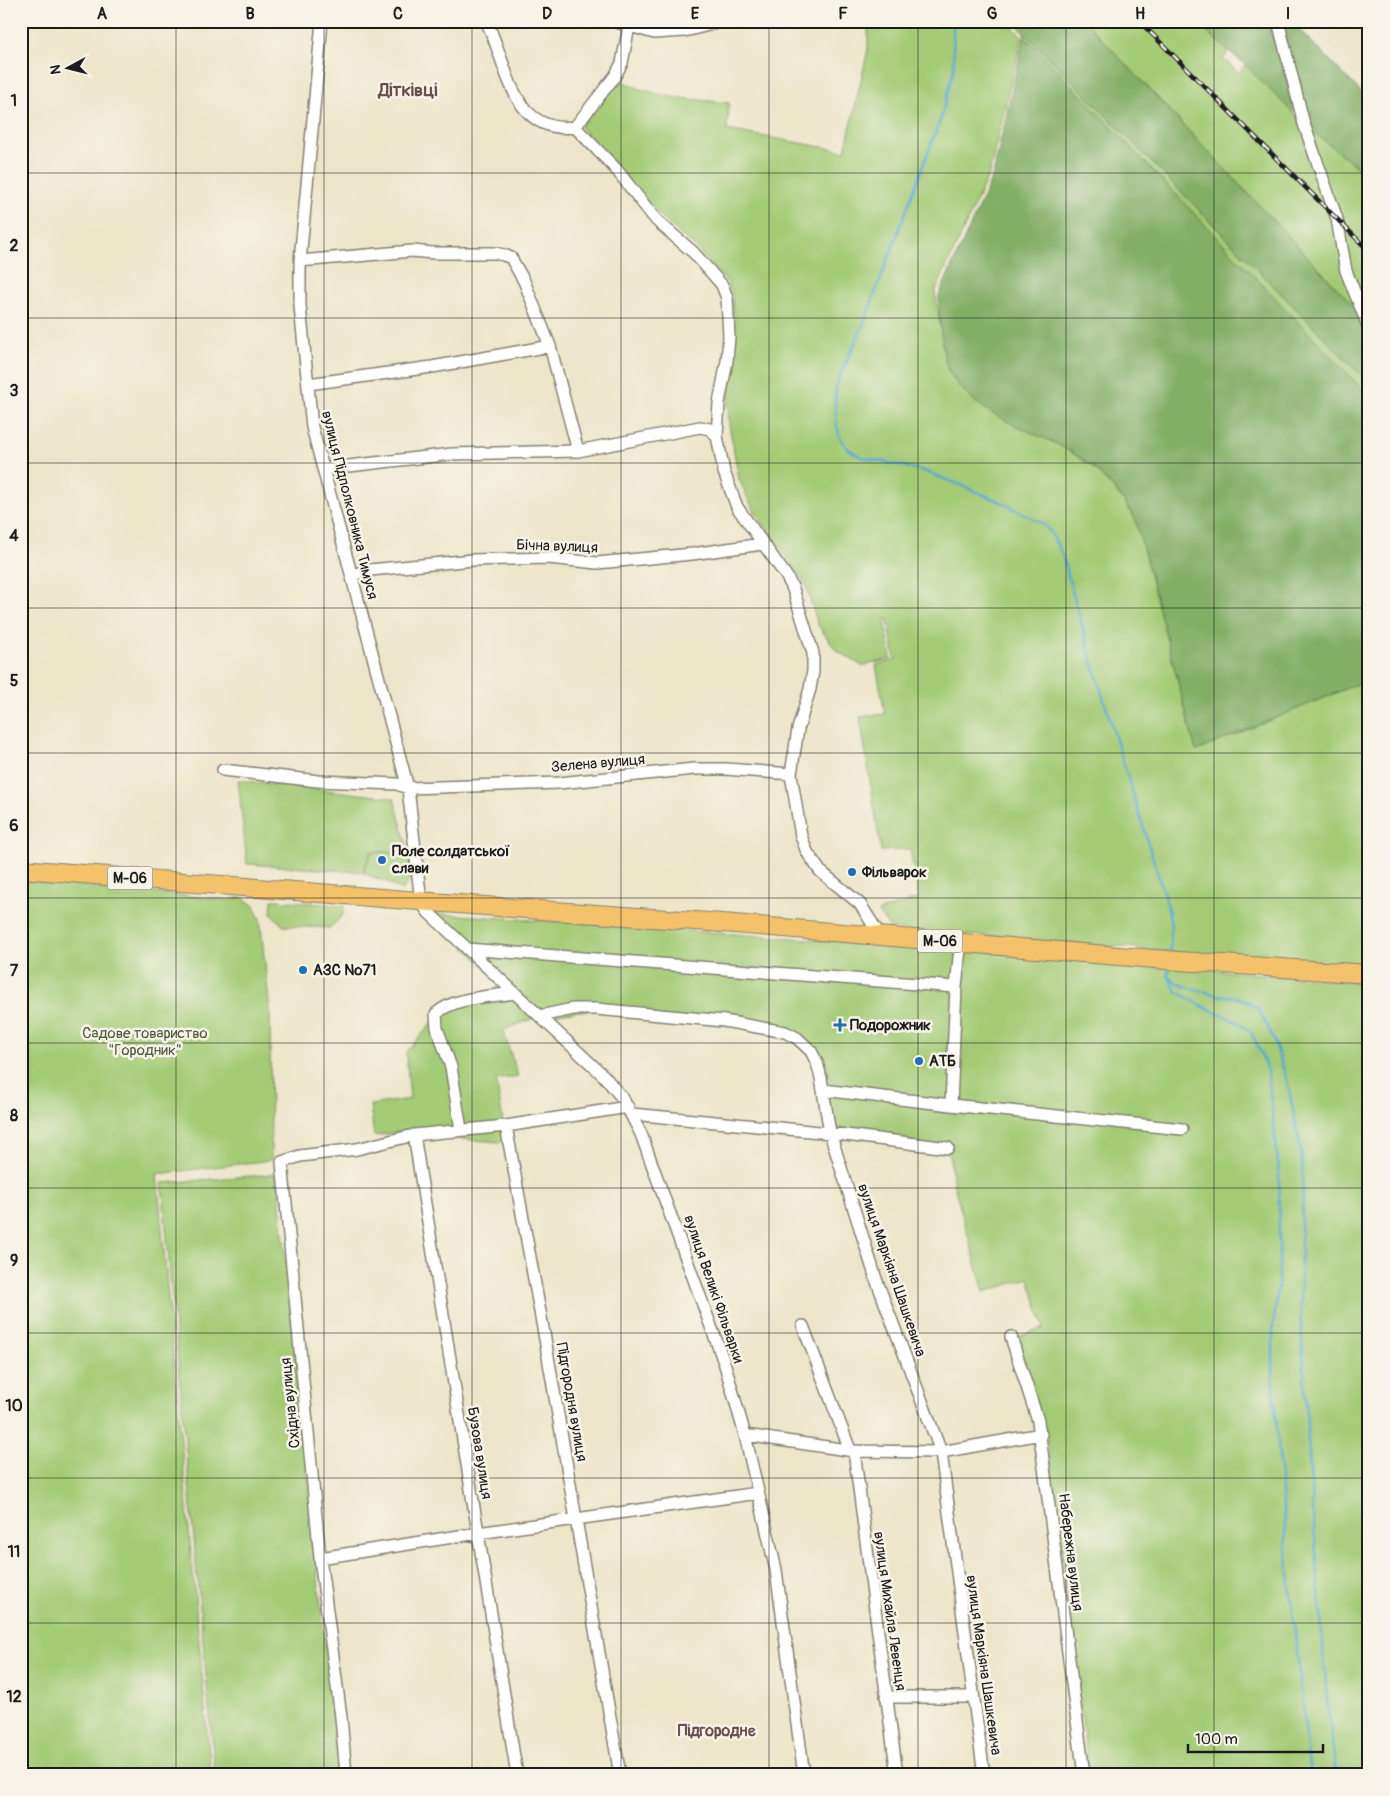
<svg xmlns="http://www.w3.org/2000/svg" width="1390" height="1796" font-family="Pangolin,sans-serif">
  <rect width="100%" height="100%" fill="#f7f3e8"/>
  <filter id="ink" filterUnits="userSpaceOnUse"><feTurbulence type="fractalNoise" baseFrequency=".02" numOctaves="2"/><feDisplacementMap in="SourceGraphic" scale="10" xChannelSelector="R" yChannelSelector="G"/><feConvolveMatrix kernelMatrix="1 2 1 2 8 2 1 2 1" color-interpolation-filters="sRGB"/></filter>
  <filter id="wash" filterUnits="userSpaceOnUse"><feTurbulence type="fractalNoise" baseFrequency=".0096" numOctaves="4" result="noise"/><feDisplacementMap in="SourceGraphic" scale="20" xChannelSelector="R" yChannelSelector="G"/><feGaussianBlur stdDeviation="1.12" result="paint"/><feColorMatrix in="noise" values="0 0 0 0 0 0 0 0 0 0 0 0 0 0 0 0 0 1.4 0 .05"/><feComposite in="paint" operator="in"/></filter>
  <g filter="url(#wash)">
    <rect width="100%" height="100%" fill="#ede5c9"/>
    <path fill="#a3ca75" stroke="#607348" d="M868,21H1007L1022,36L989,174L935,292L947,369L1091,466C1108,483 1125,499 1136,521L1196,751L1369,679V968L1233,959L1127,947L890,929L878,912L919,898L910,849L881,851L860,717L885,714L876,665L895,660L888,619L885,620L891,659L862,666L836,650L818,625L805,583L758,517L749,501L739,479L729,424L728,402L735,338L732,297L727,282L696,248L660,216L580,127L618,79L640,89L671,97L729,103L727,130L845,151L868,49Z
      M1085,21H1194L1229,51L1223,59L1239,73L1245,65L1304,124L1364,172L1369,177V326L1355,307Z
      M1024,32L1369,383V396L1024,36Z
      M238,780L394,798L409,853L371,851L362,872L247,864Z
      M372,852L409,854C411,868 413,880 402,890L386,882L363,873Z
      M21,880L230,900L242,897L254,906L260,919L270,1011L271,1160L157,1174L211,1775H21Z
      M272,900H278L344,906L343,915L330,928L283,926L271,913Z
      M429,913L966,950L1369,983V1775H1089L1046,1433L1014,1338L1044,1328L1029,1278L984,1292L954,1186L948,1148L830,1133L817,1063L785,1032L596,1009L540,1016L503,1030L518,1076L496,1080L503,1121L509,1143L414,1135L413,1130L374,1136L370,1105L410,1099L406,1052L433,1022L453,1005L505,985Z
      M277,1174L338,1775H215L162,1183Z"/>
    <path fill="#82ae66" stroke="#4f6541" d="M1013,21H1085L1355,307L1369,348V383Z
      M1194,21H1273L1294,114L1245,65Z
      M1281,21H1291L1369,100V177L1304,124Z
      M1024,36L1369,396V679L1196,751L1136,521C1121,493 1096,465 1068,450C1027,428 971,414 949,371C941,356 939,312 939,295L993,175Z"/>
    <g fill="none" stroke-linecap="round" stroke-linejoin="round">
      <path stroke="#52a7ce" stroke-width="2.5" d="M952,21L953,27L954,69L941,118L862,328L840,375L836,388L835,404L837,426L840,438L847,448L861,457L921,470L963,486L1003,503L1042,523L1050,531L1062,554L1092,661L1167,904L1171,925L1170,955
        M1169,968L1168,976L1177,983L1187,987L1217,995L1236,997L1249,1002L1259,1010L1274,1040L1287,1080L1302,1156L1303,1202L1301,1223V1321L1310,1472L1327,1698L1336,1775
        M1169,978L1176,991L1200,1005L1235,1021L1251,1032L1261,1053L1268,1074L1279,1171V1277L1273,1329V1381L1288,1565L1310,1775"/>
    </g>
  </g>
  <g filter="url(#ink)">
    <g fill="none" stroke-linecap="round" stroke-linejoin="round">
      <defs>
        <path id="minor" d="M322,21L300,261V306L312,427L408,788L421,902L429,913L604,1076L623,1099L641,1134L725,1365L745,1435L776,1570L804,1775
          M486,21C508,62 510,135 575,127
          M613,21L654,33L685,31L724,21
          M630,21L622,63L615,76L575,127L616,169L656,220L694,253L722,285L727,298L729,337L727,361L719,403L717,436L724,472L737,507L787,577L793,589L813,653V671L810,689L798,729L791,774L801,836L807,852L820,871L860,904L881,937
          M1278,21L1304,124L1337,219L1346,271L1369,328
          M300,261L412,251L433,253H494L504,255L511,258L524,281L550,346L578,451
          M308,384L432,367L550,346
          M323,469L452,454L578,451L700,427L710,429L717,436
          M352,575L370,570L473,560L549,558L597,563L692,554L762,544
          M223,770L318,781L397,784L408,788L559,783L694,769H726L791,774
          M961,939L956,987L951,1105L1182,1129
          M467,949L956,987
          M540,1016L573,1009H596L724,1021L785,1032L797,1038L811,1051L817,1063L821,1078L830,1133L876,1279L941,1452L984,1775
          M823,1090L951,1105
          M632,1114L830,1133L948,1148
          M506,1126L545,1339L620,1775
          M461,1130L451,1067L437,1028L436,1014C453,997 490,997 514,993
          M414,1135L517,1775
          M803,1326L850,1450
          M1011,1337L1038,1421L1084,1775
          M745,1435L854,1451L941,1452L1041,1434
          M854,1451L897,1775
          M320,1558L478,1533L758,1493
          M886,1697H973
          M346,1775L341,1717L320,1558L282,1162L300,1156L357,1149L414,1135L506,1126L628,1107"/>
        <path id="highway" d="M21,869L444,903L723,923L1179,961L1369,974"/>
      </defs>
      <use href="#minor" stroke="#848072" stroke-width="14"/>
      <use href="#highway" stroke="#848072" stroke-width="20"/>
      <use href="#minor" stroke="#fff" stroke-width="11"/>
      <use href="#highway" stroke="#f3c26a" stroke-width="18"/>
      <defs>
        <path id="rail" d="M1139,21L1369,251"/>
      </defs>
      <use href="#rail" stroke="#1c1c1c" stroke-width="4.5"/>
      <use href="#rail" stroke="#f7f3e8" stroke-width="2.5" stroke-dasharray="8" stroke-linecap="butt"/>
    </g>
  </g>
  <path fill="none" stroke="#1c1c1c" stroke-width="1" stroke-opacity="0.55" d="M176,21V1775M324,21V1775M472,21V1775M621,21V1775M769,21V1775M918,21V1775M1066,21V1775M1214,21V1775M21,173H1369M21,318H1369M21,463H1369M21,608H1369M21,753H1369M21,898H1369M21,1043H1369M21,1188H1369M21,1333H1369M21,1478H1369M21,1623H1369"/>
  <g fill="#1f6fb2" stroke="#f7f3e8" stroke-width="2">
    <circle cx="382" cy="860" r="5"/>
    <circle cx="852" cy="872" r="5"/>
    <circle cx="303" cy="970" r="5"/>
    <path d="M837.5 1017.5h5v5h5v5h-5v5h-5v-5h-5v-5h5z"/>
    <circle cx="919" cy="1061" r="5"/>
  </g>
  <g text-anchor="middle" stroke-width="5" stroke-linejoin="round" paint-order="stroke">
    <g fill="#f7f3e8" stroke="#5e5c59" stroke-width="1">
      <rect x="107.5" y="866.5" width="45" height="23" rx="4"/>
      <rect x="917.5" y="929.5" width="45" height="23" rx="4"/>
    </g>
    <g font-size="14" font-weight="bold" fill="#1c1c1c">
      <text x="130" y="883">М-06</text>
      <text x="940" y="946">М-06</text>
    </g>
    <g font-size="15" fill="#1c1c1c" stroke="#f7f3e8">
      <text transform="translate(350 505) rotate(76)" y="5">вулиця Підполковника Тимуся</text>
      <text transform="translate(557 546) rotate(2)" y="5">Бічна вулиця</text>
      <text transform="translate(598 763) rotate(-5)" y="5">Зелена вулиця</text>
      <text transform="translate(892 1270) rotate(71)" y="5">вулиця Маркіяна Шашкевича</text>
      <text transform="translate(714 1289) rotate(71)" y="5">вулиця Великі Фільварки</text>
      <text transform="translate(572 1402) rotate(80)" y="5">Підгородня вулиця</text>
      <text transform="translate(290 1403) rotate(-96)" y="5">Східна вулиця</text>
      <text transform="translate(480 1453) rotate(81)" y="5">Бузова вулиця</text>
      <text transform="translate(1071 1552) rotate(83)" y="5">Набережна вулиця</text>
      <text transform="translate(890 1611) rotate(82)" y="5">вулиця Михайла Левенця</text>
      <text transform="translate(984 1665) rotate(82)" y="5">вулиця Маркіяна Шашкевича</text>
    </g>
    <g font-size="15" font-weight="bold" fill="#1c1c1c" stroke="#f7f3e8" text-anchor="start">
      <text x="392" y="856">Поле солдатської<tspan x="392" dy="17">слави</tspan></text>
      <text x="862" y="877">Фільварок</text>
      <text x="313" y="975">АЗС №71</text>
      <text x="850" y="1030">Подорожник</text>
      <text x="929" y="1066">АТБ</text>
    </g>
    <g font-size="15" fill="#4b593b" stroke="#f7f3e8">
      <text x="145" y="1038">Садове товариство<tspan x="145" dy="17">"Городник"</tspan></text>
    </g>
    <g font-size="16" font-weight="bold" fill="#684e4d" stroke="#f7f3e8">
      <text x="717" y="1736">Підгороднє</text>
    </g>
    <g font-size="18" font-weight="bold" fill="#684e4d" stroke="#f7f3e8">
      <text x="408" y="96">Дітківці</text>
    </g>
  </g>
  <rect width="1390" height="1796" fill="none" stroke="#f7f3e8" stroke-width="55"/>
  <g transform="translate(68 68) rotate(263)" stroke="#f7f3e8" stroke-width="4" paint-order="stroke">
  <path d="M0-4L9 19L0 12L-9 19Z" fill="#1c1c1c"/>
  <text y="-8" font-size="14" font-weight="bold" text-anchor="middle" fill="#1c1c1c">N</text>
  </g>
  <path d="M1188 1744v8h135v-8" fill="none" stroke="#1c1c1c" stroke-width="2.5"/>
  <text x="1195" y="1744" font-size="15" fill="#1c1c1c" stroke="#f7f3e8" stroke-width="4" paint-order="stroke">100 m</text>
  <rect x="28" y="28" width="1334" height="1740" fill="none" stroke="#1c1c1c" stroke-width="2"/>
  <g font-size="16" text-anchor="middle" font-weight="bold" fill="#1c1c1c">
    <text x="102" y="19">A</text>
    <text x="250" y="19">B</text>
    <text x="398" y="19">C</text>
    <text x="547" y="19">D</text>
    <text x="695" y="19">E</text>
    <text x="843" y="19">F</text>
    <text x="992" y="19">G</text>
    <text x="1140" y="19">H</text>
    <text x="1288" y="19">I</text>
    <text x="14" y="106">1</text>
    <text x="14" y="251">2</text>
    <text x="14" y="396">3</text>
    <text x="14" y="541">4</text>
    <text x="14" y="686">5</text>
    <text x="14" y="831">6</text>
    <text x="14" y="976">7</text>
    <text x="14" y="1121">8</text>
    <text x="14" y="1266">9</text>
    <text x="14" y="1411">10</text>
    <text x="14" y="1557">11</text>
    <text x="14" y="1702">12</text>
  </g>
</svg>
